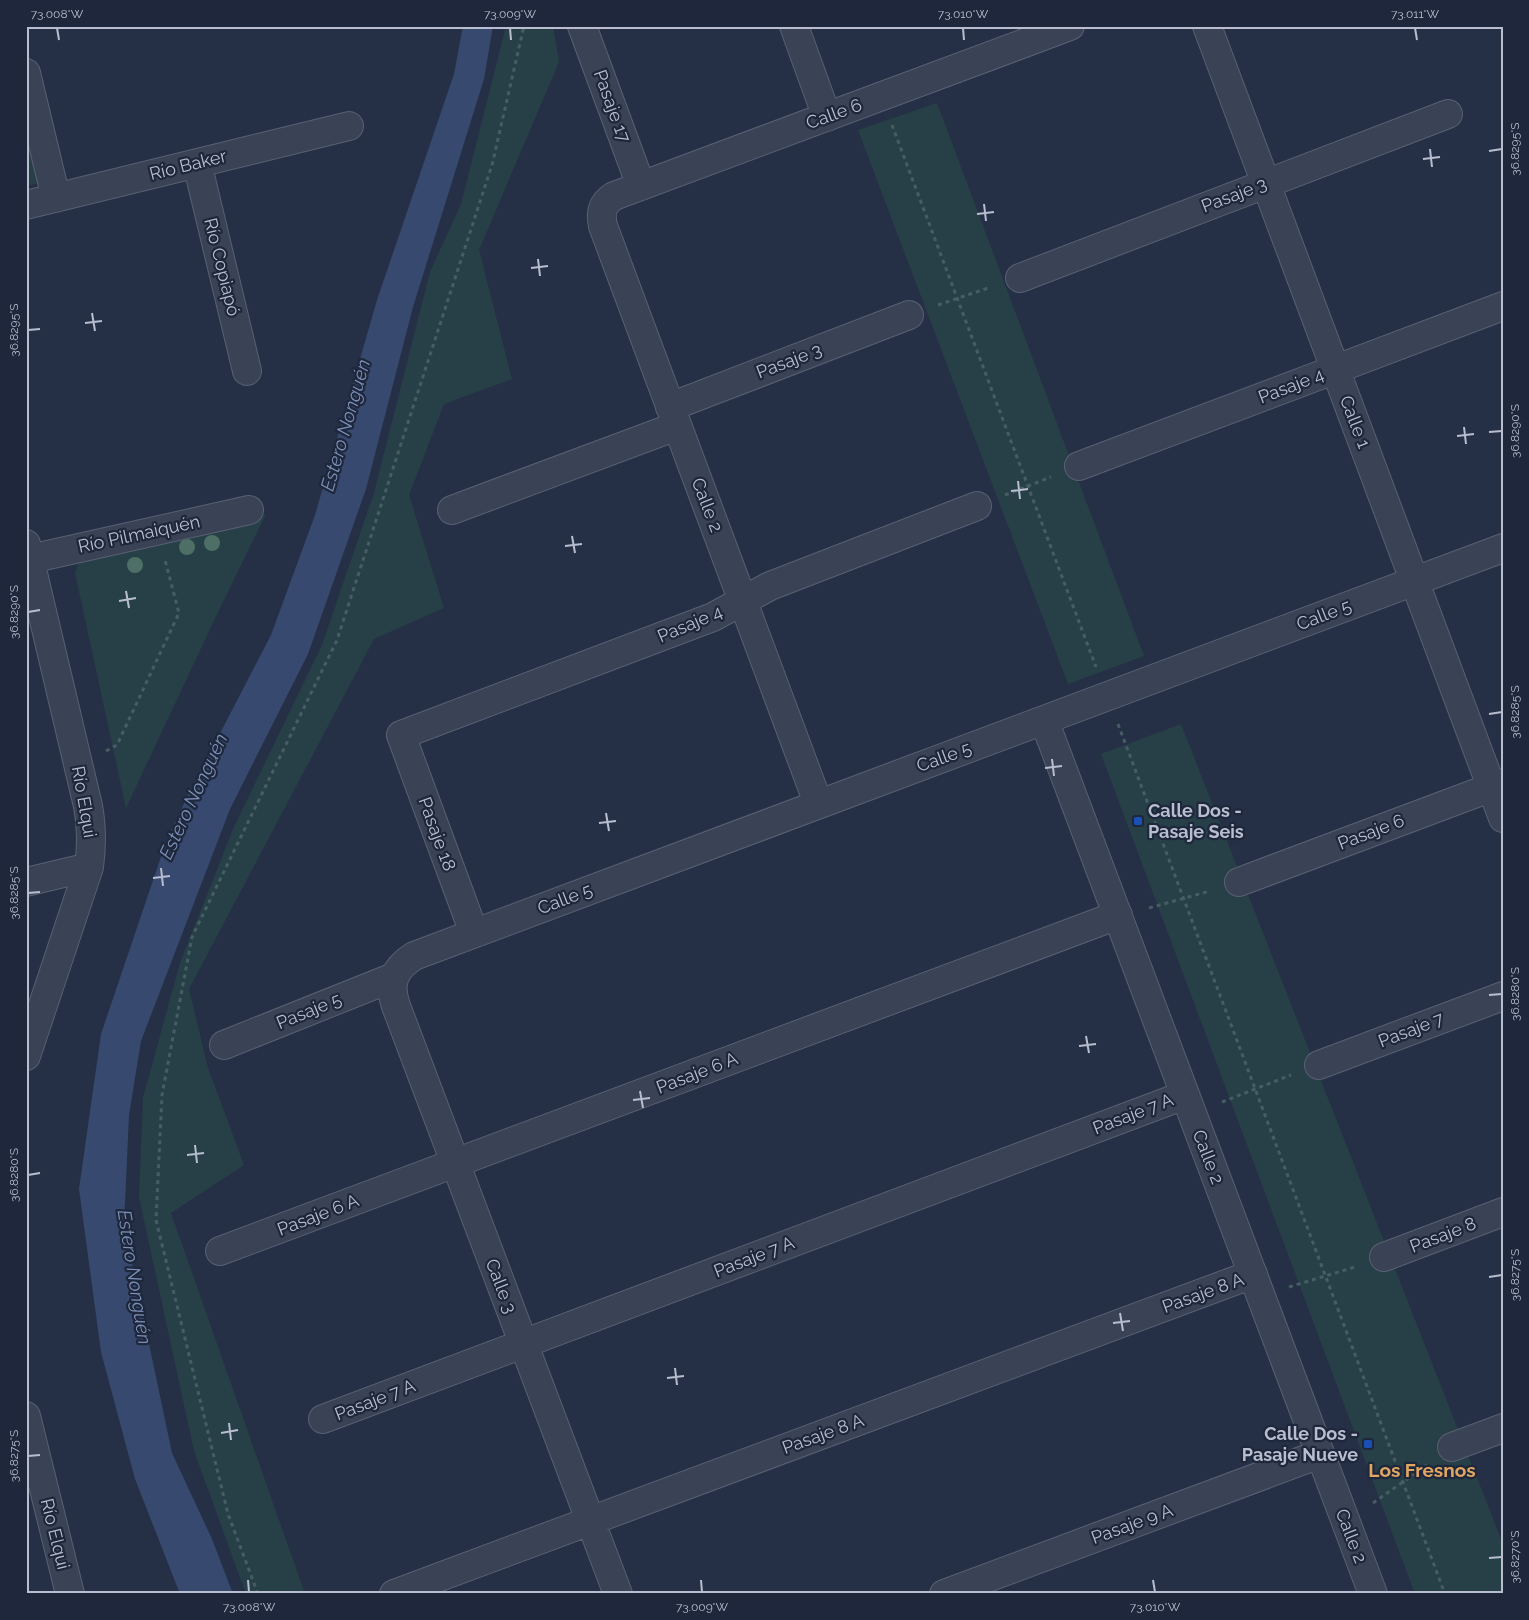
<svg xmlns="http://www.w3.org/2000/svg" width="1529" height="1620" font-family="Raleway,sans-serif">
  <rect width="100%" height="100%" fill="#253046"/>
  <path fill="#274047" d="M506,26H553L559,62L479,250L512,379L444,404L409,495L444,608L374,639L189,989L208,1068L244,1165L171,1213L305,1594H246L194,1451L139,1197L143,1098L180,963L233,829L322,645L374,493L430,272L461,204Z
    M937,103L1144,656L1068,684L858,130Z
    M26,113L44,182L26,186Z
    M266,514L219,610L126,808L75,573L79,562L170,536Z
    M1181,724L1503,1544V1594H1415L1101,754Z"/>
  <path fill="#37496e" d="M463,26H493L484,79L413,307L366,489L308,654L230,809L141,1041L129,1115L124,1225L172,1453L212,1539L233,1594H180L135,1479L101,1352L79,1189L101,1034L166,842L189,793L271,635L315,515L377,300L454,74Z"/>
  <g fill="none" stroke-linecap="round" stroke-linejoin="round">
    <defs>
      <path id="minor" d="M582,26L641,186
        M794,26L827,117
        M1207,26L1503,818
        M26,73L56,198
        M197,163L247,371
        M26,205L349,126
        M1020,278L1448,114
        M670,407L909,315
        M1079,466L1503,306
        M452,510L677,426
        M26,544L88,806C92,827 92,845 89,867L26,1056
        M30,559L249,510
        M1044,720L1373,1594
        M818,803L603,226C600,212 602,204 614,196L1070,26
        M26,882L89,867
        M1239,882L1503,783
        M474,933L401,735L713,617L770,586L977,506
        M224,1045L394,977
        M1319,1065L1503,996
        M220,1251L1118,915
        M1384,1257L1503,1212
        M26,1416L70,1594
        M323,1419L1185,1095
        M1452,1447L1503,1428
        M394,1594L1253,1274
        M618,1594L396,1006C388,983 394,969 414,956L1503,548
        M944,1594L1320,1454"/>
    </defs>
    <use href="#minor" stroke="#596073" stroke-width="30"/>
    <path stroke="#465d63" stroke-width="3" stroke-dasharray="4 4" stroke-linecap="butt" d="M892,125L1096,667
      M938,305L991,287
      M1005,495L1051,477
      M1118,724L1445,1594
      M106,751L117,745L179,613L165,560
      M1149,908L1210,891
      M1222,1102L1291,1075
      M1289,1287L1355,1267
      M1373,1503L1427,1465
      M258,1594L228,1514L156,1220L162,1095L192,937L337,640L492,165L524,26"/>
    <use href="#minor" stroke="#3a4355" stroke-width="28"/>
  </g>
  <g fill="#4d6f65">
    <circle cx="212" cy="543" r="8"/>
    <circle cx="187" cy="547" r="8"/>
    <circle cx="135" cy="565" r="8"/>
  </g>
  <path fill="none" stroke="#b8becf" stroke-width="2" d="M57,28L59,40M510,28L511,40M963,28L964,40M1415,28L1417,40M1430,149L1432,167M1489,151L1502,149M1423,159L1440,157M984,204L986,221M977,214L994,212M538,259L540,276M531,268L548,266M92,313L95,331M85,323L102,321M28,330L40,329M1464,427L1466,444M1489,432L1502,431M1457,436L1474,434M1018,481L1020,499M1011,491L1028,489M572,536L575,553M565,546L582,544M126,591L129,608M119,601L136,598M28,612L40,610M1489,714L1502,712M1052,759L1054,776M1045,768L1062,766M606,813L609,831M599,823L616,821M161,868L163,886M153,878L170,876M28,893L40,892M1489,995L1502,994M1086,1036L1089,1053M1079,1046L1096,1044M640,1091L643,1108M633,1100L650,1098M195,1145L197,1163M187,1155L204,1153M28,1175L40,1173M1489,1277L1502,1275M1120,1313L1123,1331M1113,1323L1130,1321M675,1368L677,1385M667,1378L684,1376M229,1423L231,1440M221,1433L238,1430M28,1456L40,1455M1489,1558L1502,1557M248,1580L249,1592M701,1580L702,1592M1153,1580L1155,1592"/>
  <g fill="#1a4fb4" stroke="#1e273b" stroke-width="2">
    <rect x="1133" y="816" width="10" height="10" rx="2.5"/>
    <rect x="1363" y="1439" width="10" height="10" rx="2.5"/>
  </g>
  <g text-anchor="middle" stroke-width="4.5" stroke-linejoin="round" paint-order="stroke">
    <g font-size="18" fill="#b8becf" stroke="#1e273b">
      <text transform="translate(612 106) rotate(70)" y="6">Pasaje 17</text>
      <text transform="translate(834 114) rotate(-20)" y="6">Calle 6</text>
      <text transform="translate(188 165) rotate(-14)" y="6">Río Baker</text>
      <text transform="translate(1234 195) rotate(-21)" y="6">Pasaje 3</text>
      <text transform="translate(222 267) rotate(76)" y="6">Río Copiapó</text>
      <text transform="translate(789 361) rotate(-21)" y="6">Pasaje 3</text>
      <text transform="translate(1291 386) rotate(-21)" y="6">Pasaje 4</text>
      <text transform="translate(1355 422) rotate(69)" y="6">Calle 1</text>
      <text transform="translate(707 505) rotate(69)" y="6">Calle 2</text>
      <text transform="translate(139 534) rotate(-12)" y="6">Río Pilmaiquén</text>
      <text transform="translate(1324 615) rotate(-21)" y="6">Calle 5</text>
      <text transform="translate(690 624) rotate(-23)" y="6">Pasaje 4</text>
      <text transform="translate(944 757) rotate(-20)" y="6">Calle 5</text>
      <text transform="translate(84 802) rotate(80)" y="6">Río Elqui</text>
      <text transform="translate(1371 832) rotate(-21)" y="6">Pasaje 6</text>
      <text transform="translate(437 834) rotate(70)" y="6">Pasaje 18</text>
      <text transform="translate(565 899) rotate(-21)" y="6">Calle 5</text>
      <text transform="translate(309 1011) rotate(-22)" y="6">Pasaje 5</text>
      <text transform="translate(1411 1030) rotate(-21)" y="6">Pasaje 7</text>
      <text transform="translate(697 1073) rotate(-21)" y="6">Pasaje 6 A</text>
      <text transform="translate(1133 1114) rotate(-21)" y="6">Pasaje 7 A</text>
      <text transform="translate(1208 1157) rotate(69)" y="6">Calle 2</text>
      <text transform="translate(318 1215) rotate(-21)" y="6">Pasaje 6 A</text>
      <text transform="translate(1443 1235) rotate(-21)" y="6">Pasaje 8</text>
      <text transform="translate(754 1257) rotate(-21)" y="6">Pasaje 7 A</text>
      <text transform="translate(501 1286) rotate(69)" y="6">Calle 3</text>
      <text transform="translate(1203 1293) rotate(-20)" y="6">Pasaje 8 A</text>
      <text transform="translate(375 1400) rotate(-21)" y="6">Pasaje 7 A</text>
      <text transform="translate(823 1434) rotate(-20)" y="6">Pasaje 8 A</text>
      <text transform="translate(1132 1524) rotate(-20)" y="6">Pasaje 9 A</text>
      <text transform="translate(55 1534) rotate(76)" y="6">Río Elqui</text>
      <text transform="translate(1351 1536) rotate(69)" y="6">Calle 2</text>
    </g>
    <g font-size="18" font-weight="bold" fill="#b8becf" stroke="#1e273b" text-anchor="start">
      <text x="1148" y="817">Calle Dos -<tspan x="1148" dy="21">Pasaje Seis</tspan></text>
      <text x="1358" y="1440" text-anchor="end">Calle Dos -<tspan x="1358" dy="21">Pasaje Nueve</tspan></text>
    </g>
    <g font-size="19" font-style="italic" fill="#7c90b8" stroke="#1e273b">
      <text transform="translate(345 425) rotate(-74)" y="7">Estero Nonguén</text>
      <text transform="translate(193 796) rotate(-65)" y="7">Estero Nonguén</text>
      <text transform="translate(135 1277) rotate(81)" y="7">Estero Nonguén</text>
    </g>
    <g font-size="19" font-weight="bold" fill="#e0a662" stroke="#1e273b">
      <text x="1422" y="1477">Los Fresnos</text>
    </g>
  </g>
  <rect width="1529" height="1620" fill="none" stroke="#1e273b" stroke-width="55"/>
  <rect x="28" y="28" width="1474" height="1564" fill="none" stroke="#b8becf" stroke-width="2"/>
  <g font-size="12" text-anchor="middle" fill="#b8becf">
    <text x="57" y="18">73.008°W</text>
    <text x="510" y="18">73.009°W</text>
    <text x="963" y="18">73.010°W</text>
    <text x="1415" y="18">73.011°W</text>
    <text transform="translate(1515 149) rotate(-90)" y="4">36.8295°S</text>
    <text transform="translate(14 330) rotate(-90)" y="4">36.8295°S</text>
    <text transform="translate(1515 431) rotate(-90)" y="4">36.8290°S</text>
    <text transform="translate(14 612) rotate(-90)" y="4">36.8290°S</text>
    <text transform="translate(1515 712) rotate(-90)" y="4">36.8285°S</text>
    <text transform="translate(14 893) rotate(-90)" y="4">36.8285°S</text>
    <text transform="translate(1515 994) rotate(-90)" y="4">36.8280°S</text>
    <text transform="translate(14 1175) rotate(-90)" y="4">36.8280°S</text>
    <text transform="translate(1515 1275) rotate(-90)" y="4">36.8275°S</text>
    <text transform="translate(14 1456) rotate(-90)" y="4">36.8275°S</text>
    <text transform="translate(1515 1557) rotate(-90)" y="4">36.8270°S</text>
    <text x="249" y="1611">73.008°W</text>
    <text x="702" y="1611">73.009°W</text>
    <text x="1155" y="1611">73.010°W</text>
  </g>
</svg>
